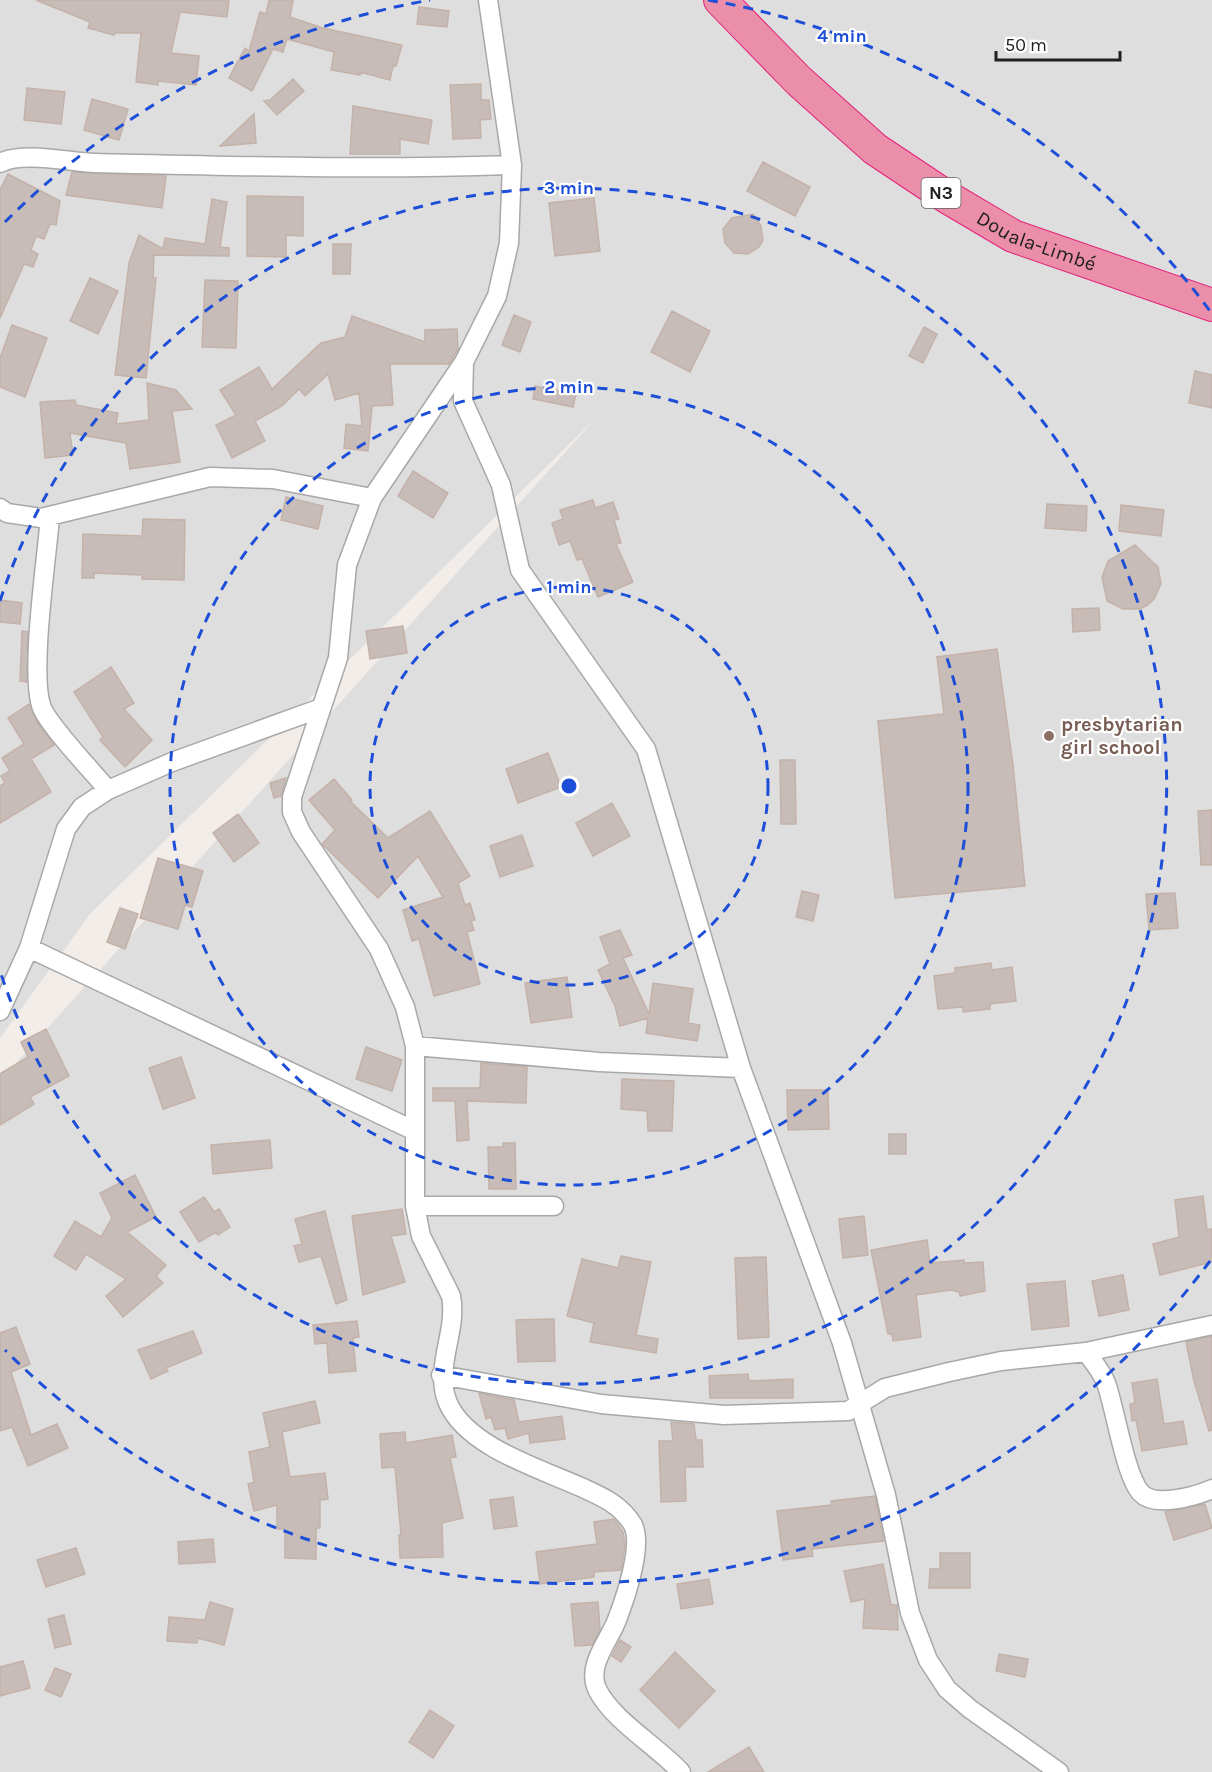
<svg xmlns="http://www.w3.org/2000/svg" width="1212" height="1772" font-family="Karla,sans-serif">
  <rect width="100%" height="100%" fill="#f2ede8"/>
  <path fill="#dfdede" d="M0,0H1212V1772H0V1081L595,419L90,914L0,1038Z"/>
  <path fill="#c7bcb7" stroke="#c4b2a9" stroke-width="1.5" d="M36,0H229L227,17L180,12L171,53L199,56L196,85L158,81V85L136,82L141,33H115L114,35L88,28L90,22Z
    M269,0H293L290,17L323,28L402,45L396,66H393L390,80L360,72V75L331,70L334,52L287,39L283,52L273,49L252,91L229,78L245,48L249,51L260,12L266,14Z
    M419,7L449,11L447,27L417,24Z
    M293,79L304,91L277,115L264,101L270,100Z
    M481,84V100H489L491,119L480,120L481,138L453,139L450,85Z
    M27,88L65,92L61,124L24,120Z
    M92,99L128,109L119,140L84,130Z
    M353,106L432,120L428,144L400,139V154H350Z
    M254,114L256,143L220,146Z
    M763,162L810,187L795,216L747,191Z
    M72,172L166,176L162,208L66,195Z
    M8,174L60,201L56,225L50,224L44,239L36,236L31,250L38,254L33,267L24,264L0,318V190Z
    M247,196L303,197V236L286,235V257L247,256Z
    M594,198L600,251L555,256L549,203Z
    M212,199L227,202L220,247L229,248V256L154,255L153,278H156L146,378L115,375L129,263L139,235L163,249L165,238L205,244Z
    M753,214L761,226L763,240L759,247L748,254L734,253L725,243L723,229L732,218Z
    M333,244H351L350,274H333Z
    M90,278L118,291L98,334L70,321Z
    M205,280L238,281L236,348L202,347Z
    M672,311L710,331L690,372L651,352Z
    M514,315L531,322L520,352L502,345Z
    M352,316L425,342V330L457,329L458,349L449,364H390L393,405L372,406L368,451L344,448L346,424L362,426L359,393L335,400L328,374L305,396L299,389L282,406L255,421L265,441L232,458L216,425L236,415L220,390L259,367L272,389L321,343L345,337Z
    M12,325L47,338L25,397L0,387V358Z
    M924,327L937,334L923,363L909,356Z
    M1195,371L1212,375V408L1189,403Z
    M147,383L176,390L192,409L172,411L180,462L130,469L126,443L70,433L73,455L45,458L40,402L75,400L76,405L118,413L116,424L149,420Z
    M535,386L576,394L573,407L533,399Z
    M413,471L448,493L433,518L398,496Z
    M286,497L323,506L318,529L281,520Z
    M593,500L595,508L613,502L619,519L614,520L621,543L616,544L633,582L598,597L582,559L577,560L570,541L559,545L552,523L563,519L560,510Z
    M1047,504L1087,506L1086,531L1045,528Z
    M1121,505L1164,510L1161,536L1119,531Z
    M143,519L185,520L184,580L142,579V575L94,573V578H82L83,534L142,536Z
    M1135,545L1158,567L1161,584L1154,599L1148,605L1140,609H1123L1107,601L1102,577L1108,561Z
    M0,600L22,603L20,624L0,622Z
    M1099,608L1100,630L1073,632L1072,609Z
    M403,626L407,653L370,659L366,631Z
    M22,631L28,632L27,682L20,681Z
    M997,649L1013,765L1025,886L895,898L878,721L944,714L937,657Z
    M111,667L134,703L124,709L152,740L125,767L100,740L103,737L74,692Z
    M29,704L37,722L54,745L31,759L51,792L0,823V786L5,783L1,776L10,771L2,758L24,744L8,718Z
    M548,753L561,787L518,803L506,769Z
    M780,760H795L796,824H781Z
    M286,778L281,796L274,798L270,783Z
    M334,779L352,800L350,801L388,838L430,811L470,876L458,883L465,905L470,903L475,920L471,921L474,930L467,932L480,984L434,996L419,939L412,941L403,910L443,897L418,856L378,898L324,846L322,844L335,830L309,800Z
    M612,803L630,836L593,856L576,823Z
    M1212,810V865H1201L1198,811Z
    M238,814L259,843L234,862L213,833Z
    M522,835L533,866L500,877L490,846Z
    M158,858L203,871L192,907L185,905L178,929L140,918Z
    M802,891L819,895L813,921L796,917Z
    M1175,893L1178,928L1149,930L1146,894Z
    M120,908L138,914L125,949L107,942Z
    M620,930L632,955L623,958L649,1014L653,983L693,989L688,1023L700,1025L697,1041L646,1033L648,1018L620,1026L615,1006L598,970L610,964L600,937Z
    M991,963L992,970L1012,967L1016,1001L990,1004V1009L963,1012V1007L938,1009L934,976L955,973V968Z
    M567,977L572,1017L531,1023L525,983Z
    M46,1029L69,1076L30,1097L34,1104L0,1125V1074L28,1057L21,1042Z
    M366,1047L402,1060L392,1091L356,1079Z
    M181,1057L195,1098L163,1109L149,1068Z
    M481,1063L527,1067L526,1103L467,1101L469,1140L457,1141L455,1101H433V1088H480Z
    M622,1079L674,1081L672,1131H648L647,1111L621,1109Z
    M787,1090H828L829,1129L788,1130Z
    M889,1134H906V1154H889Z
    M270,1140L272,1168L213,1174L211,1145Z
    M503,1143H515L516,1189H489L488,1147H503Z
    M135,1175L156,1217L127,1232L166,1265L156,1276L163,1283L123,1317L106,1296L126,1279L86,1254L76,1270L54,1256L75,1221L101,1237L112,1218L100,1193Z
    M1203,1196L1207,1230L1212,1229V1262L1160,1275L1153,1244L1179,1237L1175,1200Z
    M204,1197L214,1212L219,1209L230,1227L218,1235L216,1232L199,1242L180,1212Z
    M402,1209L406,1234L391,1236L405,1282L363,1295L352,1216Z
    M325,1211L347,1300L336,1304L321,1256L299,1262L294,1246L302,1244L295,1219Z
    M864,1216L868,1255L843,1258L839,1219Z
    M927,1240L930,1263L964,1260V1263L983,1262L985,1291L960,1296L959,1292L951,1290L916,1295L921,1337L893,1341L892,1334H888L871,1250Z
    M621,1256L651,1262L636,1335L658,1339L656,1353L590,1342L594,1323L567,1316L582,1259L618,1268Z
    M766,1257L769,1337L738,1339L735,1258Z
    M1123,1275L1129,1310L1099,1316L1092,1281Z
    M1065,1281L1069,1326L1032,1330L1027,1284Z
    M554,1319L555,1361L518,1362L516,1320Z
    M357,1321L359,1337L353,1338L356,1371L329,1373L327,1343L315,1344L313,1325Z
    M16,1327L30,1364L11,1372L31,1435L57,1424L68,1448L28,1466L12,1427L0,1431V1333Z
    M193,1331L202,1353L166,1368L168,1371L151,1379L138,1350Z
    M1212,1336V1430L1209,1431L1194,1381L1186,1342Z
    M748,1374L749,1381L793,1379V1398H710L709,1376Z
    M1157,1379L1164,1424L1183,1421L1187,1444L1142,1451L1136,1420L1132,1421L1130,1404L1135,1403L1132,1383Z
    M479,1393L514,1400L519,1422L562,1416L565,1439L530,1443L529,1433L508,1439L505,1428L495,1430L491,1417L486,1419Z
    M315,1401L320,1423L282,1432L290,1477L325,1473L328,1499L320,1500V1528H316V1559L285,1558V1529H277V1505L254,1511L248,1484L254,1482L249,1452L270,1447L263,1413Z
    M671,1422L694,1424L696,1440H702L703,1467H685L686,1501L661,1502L659,1441H673Z
    M405,1432L406,1443L452,1435L456,1457L450,1458L463,1518L442,1523L443,1557L400,1558L399,1535H401L395,1467L382,1468L380,1434Z
    M875,1496L884,1541L812,1549L813,1556L783,1560L777,1511L832,1505L831,1501Z
    M513,1497L517,1526L494,1529L490,1500Z
    M1205,1504L1212,1528L1174,1540L1165,1512Z
    M614,1519L623,1532L625,1545L621,1570L594,1572V1577L540,1584L536,1552L597,1544L594,1522Z
    M213,1539L215,1562L179,1564L178,1542Z
    M76,1548L85,1574L46,1587L37,1560Z
    M940,1553H970V1588H929L930,1569H940Z
    M883,1564L891,1605H897L898,1630L863,1628L865,1599L851,1602L844,1571Z
    M709,1579L713,1604L681,1609L677,1584Z
    M210,1602L233,1609L224,1645L198,1638L197,1643L167,1641L169,1617L205,1620Z
    M598,1602L600,1629L592,1645L575,1646L571,1604Z
    M64,1615L71,1644L55,1648L48,1619Z
    M620,1640L631,1647L621,1662L612,1656Z
    M675,1652L715,1691L679,1728L640,1690Z
    M999,1654L1028,1659L1025,1677L996,1671Z
    M23,1661L30,1688L0,1696V1667Z
    M55,1668L71,1674L61,1697L45,1690Z
    M430,1710L454,1726L433,1758L409,1742Z
    M749,1747L764,1772H708Z"/>
  <g fill="none" stroke-linecap="round" stroke-linejoin="round">
    <defs>
      <path id="street" d="M488,0L512,165L509,243L497,296L464,362L372,498L347,565L338,658L292,797V812L301,832L379,949L405,1007L415,1046V1206L421,1236L451,1296C458,1332 433,1368 448,1403C467,1447 541,1469 583,1488C603,1497 621,1505 633,1525C643,1545 626,1596 618,1617C611,1639 586,1664 597,1689C612,1720 657,1746 681,1772
        M0,163C22,151 69,162 94,163C234,166 373,170 512,165
        M464,362L463,401L501,485L520,570L646,749L741,1068L842,1343L886,1495L910,1613L928,1660L947,1689L970,1709L1059,1772
        M0,508L7,513L41,518L210,477L273,479L372,498
        M50,517C47,557 29,675 42,708C50,727 93,772 108,790
        M29,948L415,1131
        M0,1011L29,948L66,829L82,807L108,790L172,762L321,708
        M415,1046L599,1062L741,1068
        M415,1206H554
        M1086,1352C1093,1361 1102,1372 1106,1383C1115,1407 1125,1476 1141,1493C1155,1508 1196,1496 1212,1489
        M441,1375L601,1404L724,1415L848,1411L885,1388L949,1372L1001,1361L1086,1352L1212,1325"/>
      <g id="highway">
        <path id="s1" d="M720,0L799,81L875,149L947,197L1013,236L1212,305"/>
      </g>
    </defs>
    <use href="#street" stroke="#a8a8a8" stroke-width="21"/>
    <use href="#highway" stroke="#e2227a" stroke-width="34"/>
    <use href="#street" stroke="#fff" stroke-width="18"/>
    <use href="#highway" stroke="#eb8ea9" stroke-width="32"/>
  </g>
  <g fill="none" stroke="#1d4ed8" stroke-width="3" stroke-dasharray="10 8">
    <circle cx="569" cy="786" r="199"/>
    <circle cx="569" cy="786" r="399"/>
    <path d="M0 601A598 598 0 1 1 0 971"/>
    <path d="M1210 1261A798 798 0 0 1 5 1350M5 222A798 798 0 0 1 430 0M708 0A798 798 0 0 1 1210 311"/>
  </g>
  <circle fill="#8d6e63" stroke="#fff" stroke-width="2" cx="1049" cy="736" r="6"/>
  <g text-anchor="middle" stroke-width="4.5" stroke-linejoin="round" paint-order="stroke">
    <rect fill="#fff" stroke="#646464" stroke-width="1.5" x="921.5" y="178" width="39" height="30" rx="4.5"/>
    <g font-size="18" font-weight="bold" fill="#212121">
      <text x="941" y="199">N3</text>
    </g>
    <g font-size="20" fill="#212121" stroke="#fff">
      <text dy="7" stroke="none"><textPath href="#s1" startOffset="402">Douala-Limbé</textPath></text>
    </g>
    <g font-size="20" font-weight="bold" fill="#785e54" stroke="#fff" text-anchor="start">
      <text x="1061" y="731">presbytarian<tspan x="1061" dy="23">girl school</tspan></text>
    </g>
  </g>
  <circle cx="569" cy="786" r="9" fill="#1d4ed8" stroke="#fff" stroke-width="3"/>
  <g font-size="18" text-anchor="middle" font-weight="bold" fill="#1d4ed8" stroke="#fff" stroke-width="4.5" stroke-linejoin="round" paint-order="stroke">
    <text x="842" y="42">4 min</text>
    <text x="569" y="194">3 min</text>
    <text x="569" y="393">2 min</text>
    <text x="569" y="593">1 min</text>
  </g>
  <path d="M996 51v9h124v-9" fill="none" stroke="#212121" stroke-width="3"/>
  <text x="1005" y="51" font-size="18" fill="#212121" stroke="#ffffff" stroke-width="4.5" paint-order="stroke">50 m</text>
</svg>
